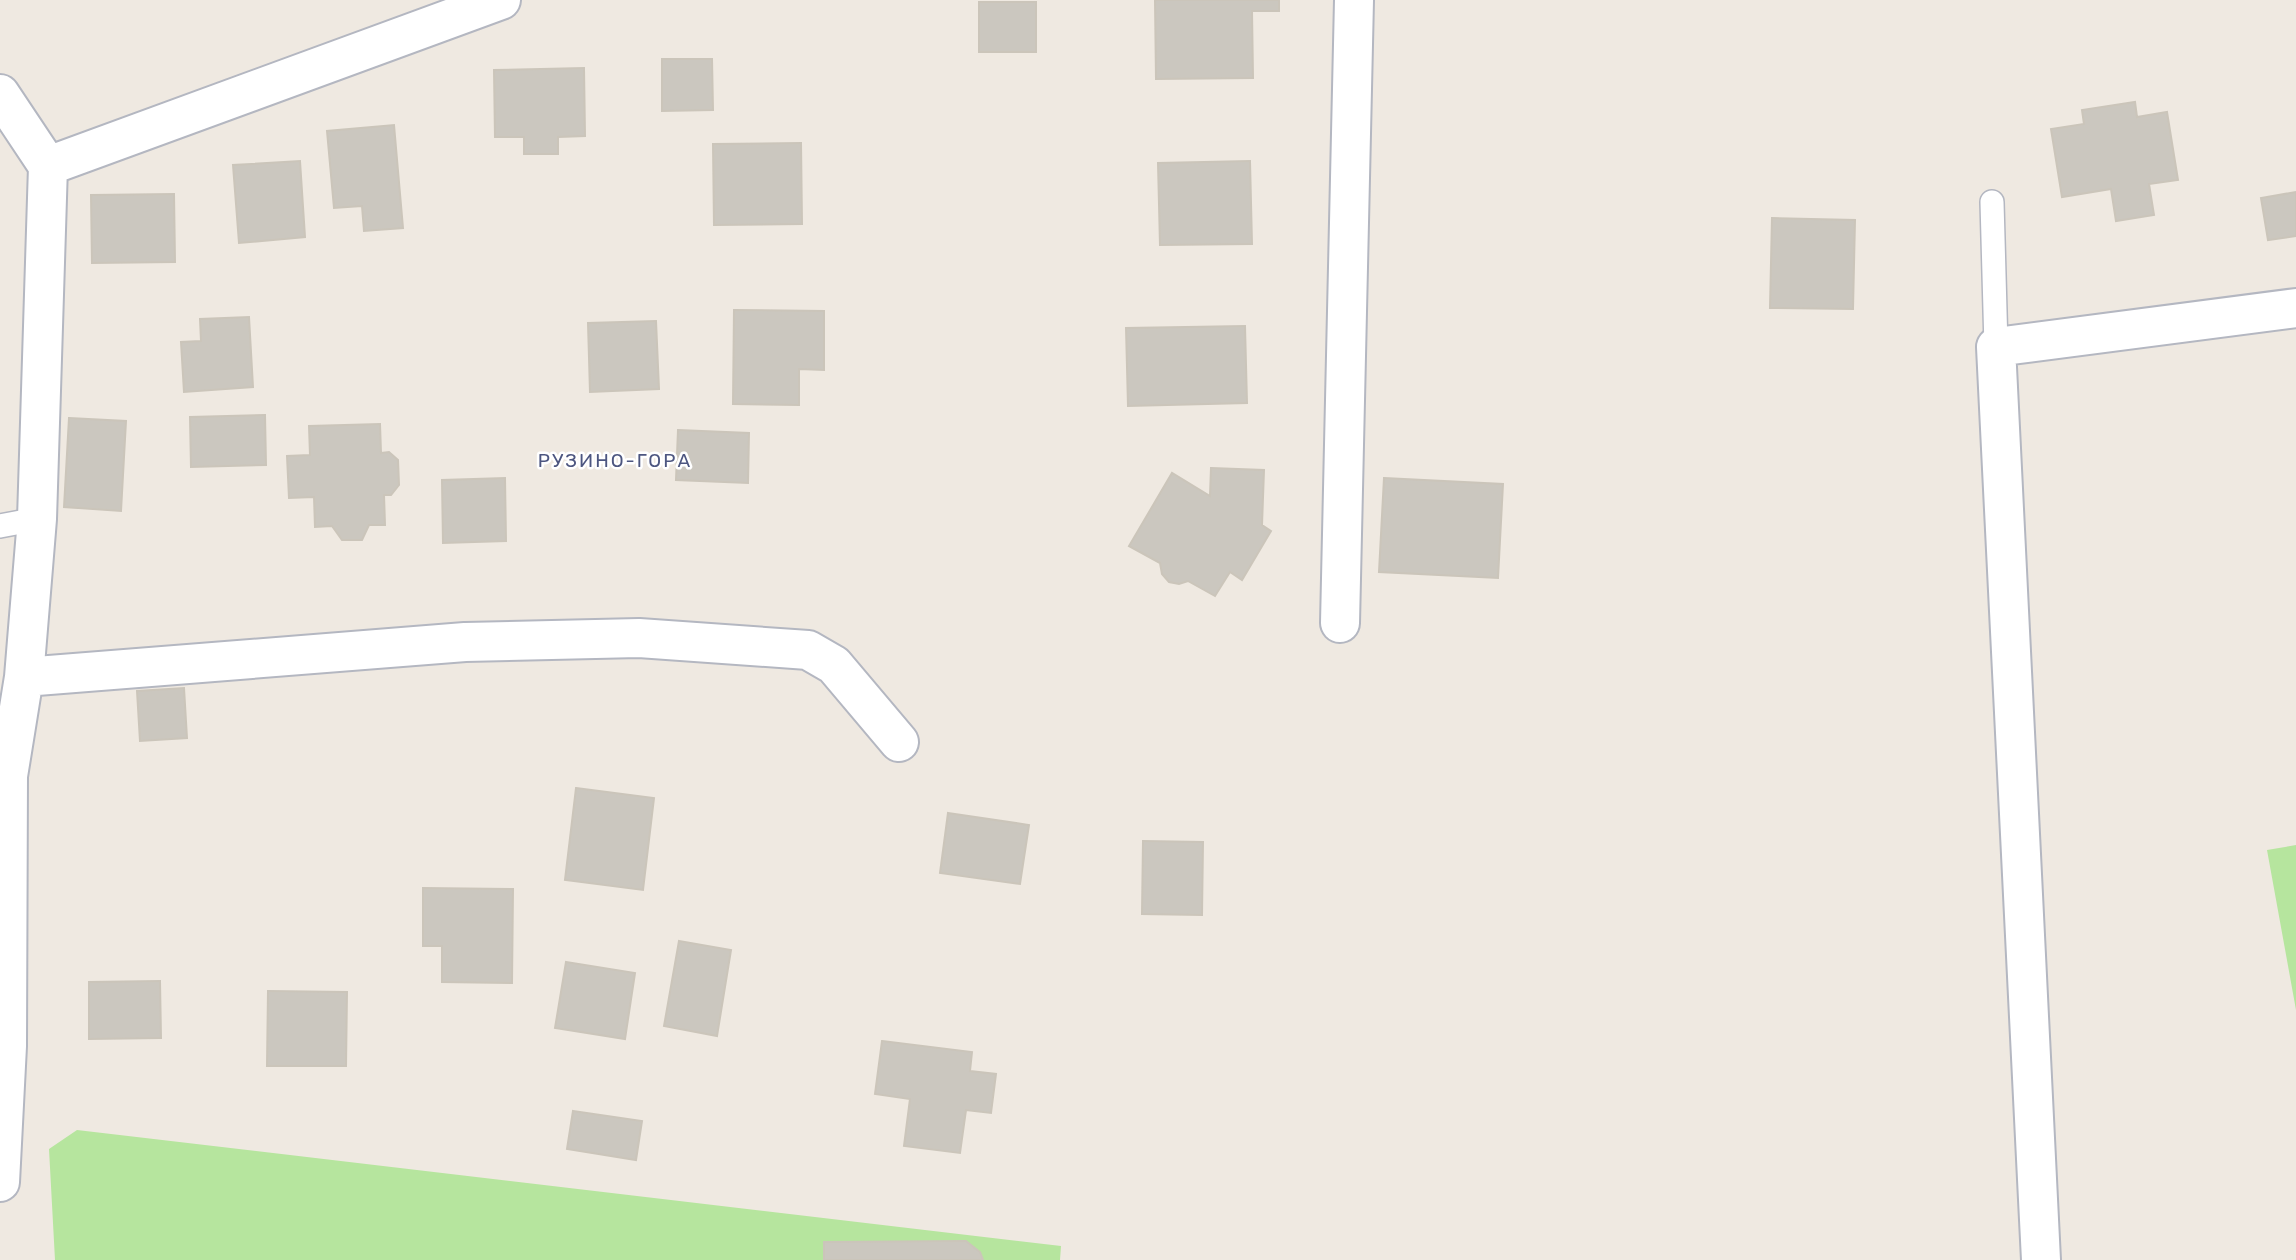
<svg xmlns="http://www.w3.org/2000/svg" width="2296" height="1260" font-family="Rubik,sans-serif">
  <rect width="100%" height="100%" fill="#efe9e1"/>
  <path fill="#b6e59e" d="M2296,845V1010L2267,850Z
    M77,1130L1061,1246L1060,1260H55L49,1149Z"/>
  <path fill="#cbc7bf" stroke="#cbc5ba" stroke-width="2" d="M1155,0H1279V11H1252L1253,78L1156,79Z
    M979,2H1036V52H979Z
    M662,59H712L713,110L662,111Z
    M584,68L585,136L558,137V154H524V137H495L494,70Z
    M2135,102L2137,117L2167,112L2178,180L2149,184L2154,215L2116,221L2111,189L2062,197L2051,129L2084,124L2082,110Z
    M394,125L403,228L364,231L362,206L334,208L327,131Z
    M801,143L802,224L714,225L713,144Z
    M300,161L305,237L239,243L233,165Z
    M1250,161L1252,244L1160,245L1158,163Z
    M2296,192V236L2268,240L2261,198Z
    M174,194L175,262L92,263L91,195Z
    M1772,218L1855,220L1853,309L1770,308Z
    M734,310L824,311V370L799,369V405L733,404Z
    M249,317L253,387L184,392L181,342L201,341L200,319Z
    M656,321L659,389L590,392L588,323Z
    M1245,326L1247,403L1128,406L1126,328Z
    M265,415L266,465L191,467L190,417Z
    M69,418L126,421L121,511L64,507Z
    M380,424L381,453L389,452L398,460L399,485L391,495H384L385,525H369L362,540H342L332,526L315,527L314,497L289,498L287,456L310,455L309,426Z
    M678,430L749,433L748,483L676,480Z
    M1211,468L1264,470L1262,525L1271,531L1242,580L1230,572L1215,596L1188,581L1179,584L1169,582L1162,574L1160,563L1129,546L1172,473L1210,496Z
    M505,478L506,541L443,543L442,480Z
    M1384,478L1503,484L1498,578L1379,572Z
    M184,688L187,738L140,741L137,691Z
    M576,788L654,798L643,890L565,880Z
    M948,813L1029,825L1020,884L940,873Z
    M1143,841L1203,842L1202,915L1142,914Z
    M423,888L513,889L512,983L442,982V946H423Z
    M679,941L731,950L717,1036L664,1026Z
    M566,962L635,973L625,1039L555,1028Z
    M160,981L161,1038L89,1039V982Z
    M268,991L347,992L346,1066H267Z
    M882,1041L972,1052L970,1071L996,1074L991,1113L966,1110L960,1153L904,1146L910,1099L875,1094Z
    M573,1111L642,1121L636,1160L567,1149Z
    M966,1241L980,1252L983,1260H824V1242Z"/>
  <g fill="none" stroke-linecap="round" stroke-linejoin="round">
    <defs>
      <path id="service" d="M1992,202L1996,347
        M0,526L37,519"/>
      <path id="minor" d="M0,94L48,166L37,519L24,677L465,642L639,638L808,650L834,665L899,742
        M48,166L501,0
        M1340,623L1354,0
        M0,1182L7,1046L8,776L24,677
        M2041,1260L1996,347L2296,308"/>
    </defs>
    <use href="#service" stroke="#b4b7c1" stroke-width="26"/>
    <use href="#minor" stroke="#b4b7c1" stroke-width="42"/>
    <use href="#service" stroke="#fff" stroke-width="23"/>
    <use href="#minor" stroke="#fff" stroke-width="38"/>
  </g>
  <g text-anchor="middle" stroke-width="5" stroke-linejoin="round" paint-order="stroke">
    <g font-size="19" letter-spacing="2" fill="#4d5680" stroke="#fff">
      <text x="615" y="467">РУЗИНО-ГОРА</text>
    </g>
  </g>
</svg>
